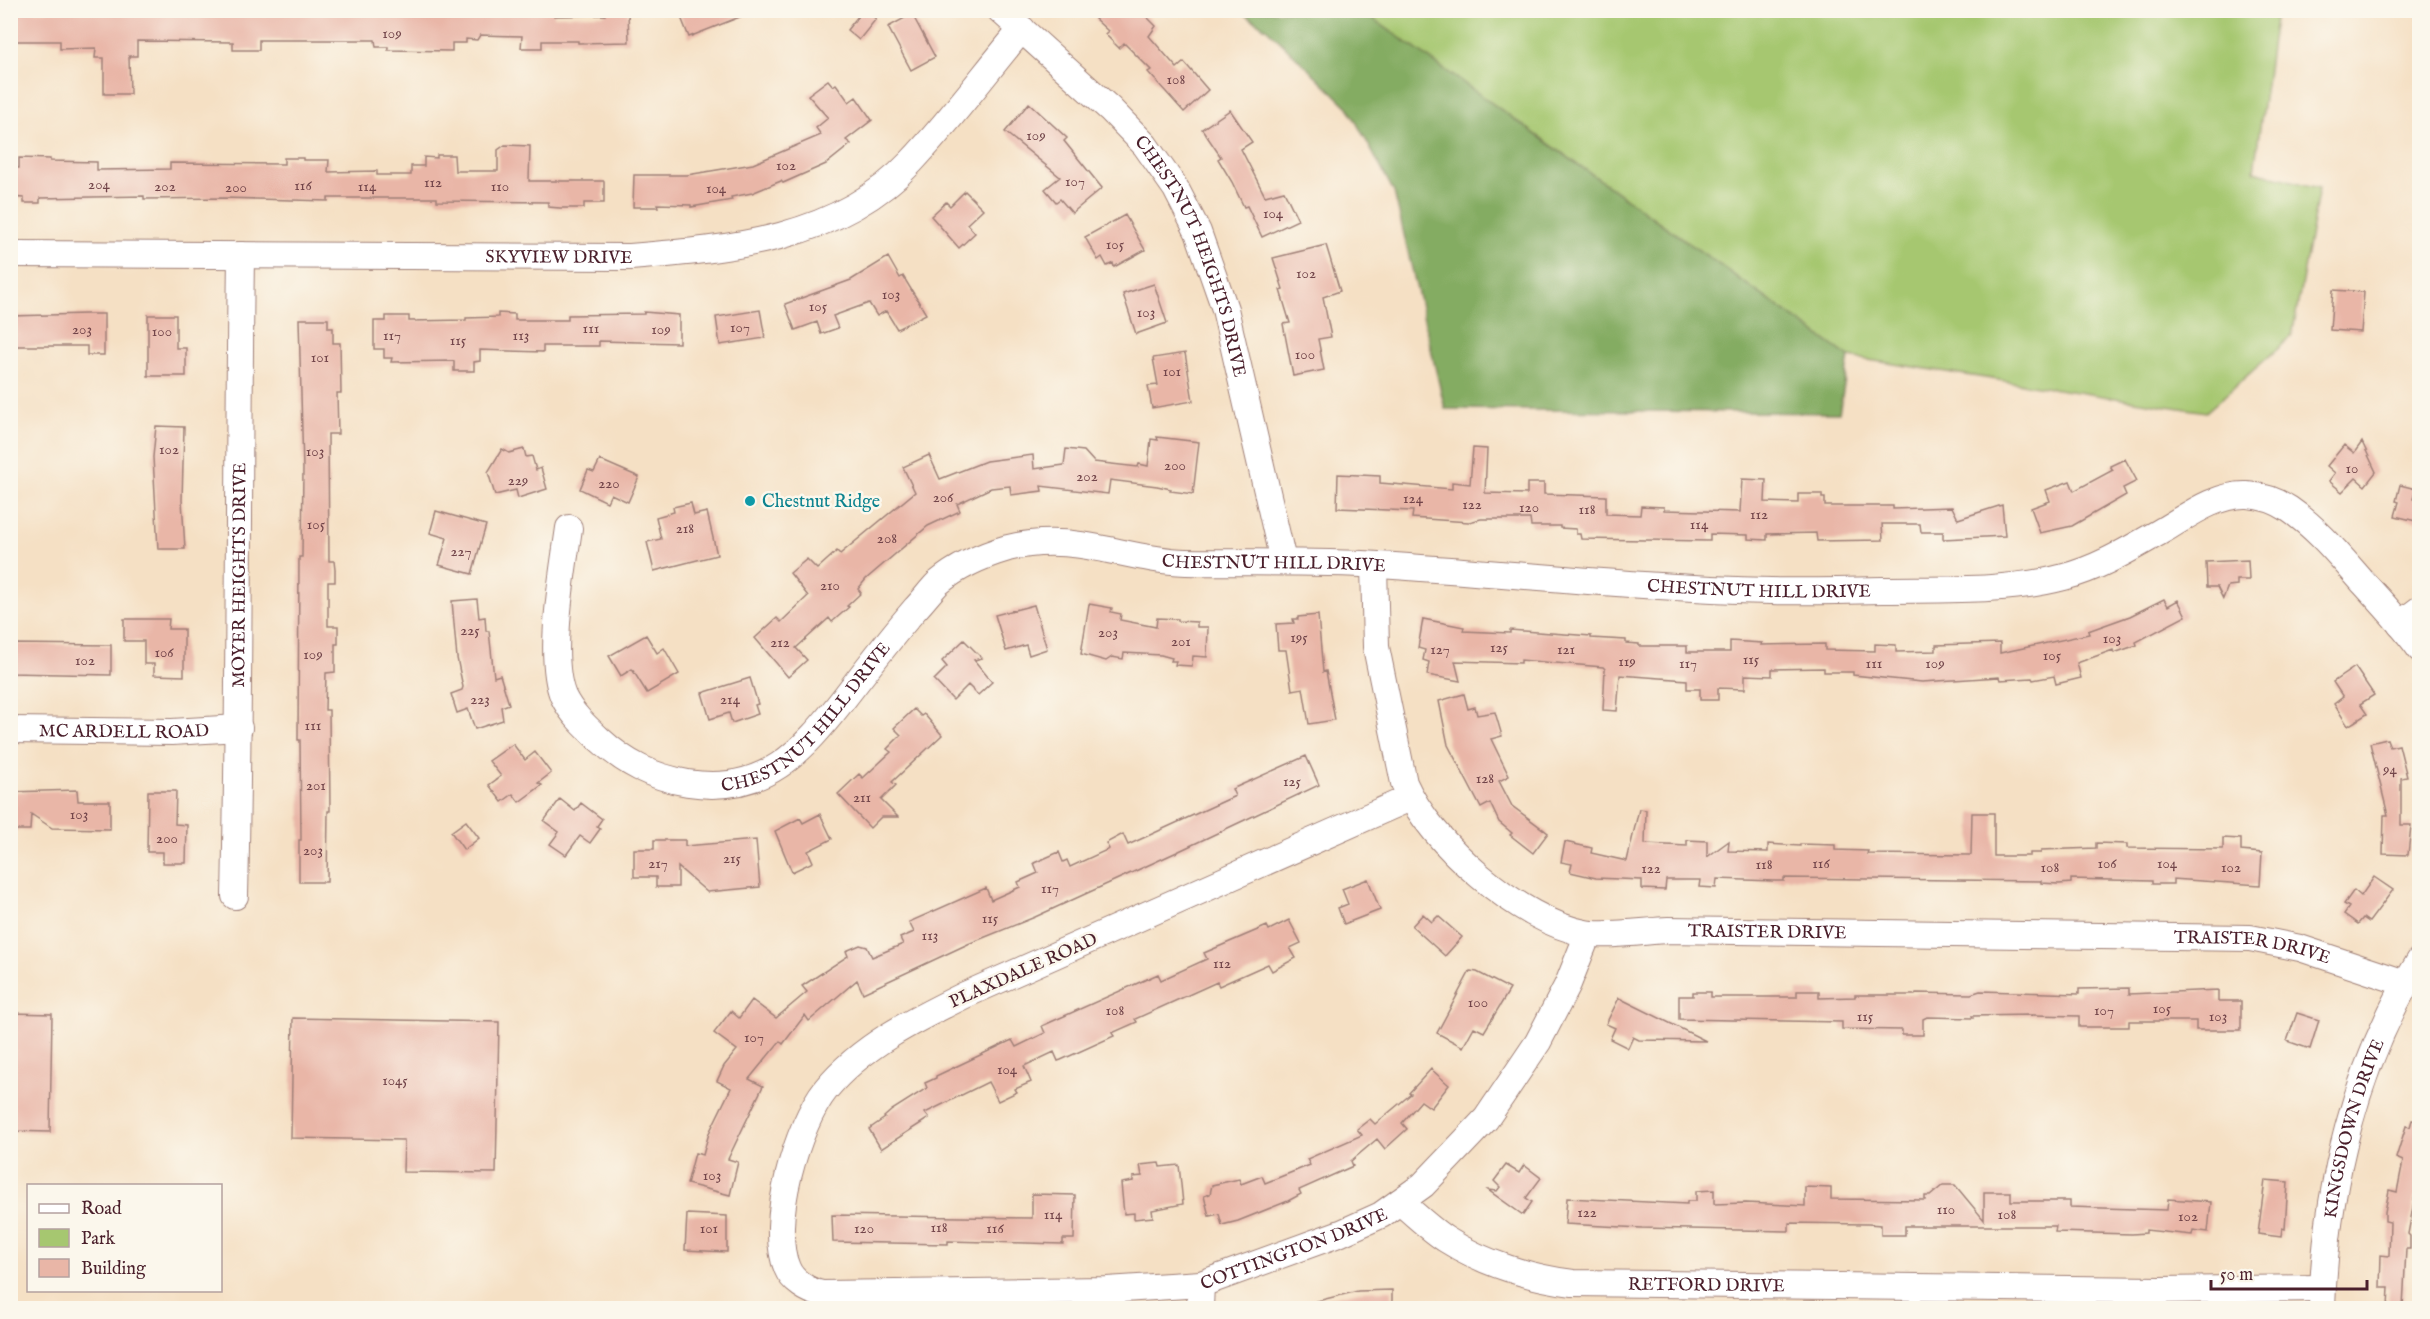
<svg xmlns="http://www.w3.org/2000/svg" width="2430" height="1319" font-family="'IM FELL English',serif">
  <rect width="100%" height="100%" fill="#fbf7ec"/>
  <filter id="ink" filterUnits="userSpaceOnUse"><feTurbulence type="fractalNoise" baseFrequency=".0167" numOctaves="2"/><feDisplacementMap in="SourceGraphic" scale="12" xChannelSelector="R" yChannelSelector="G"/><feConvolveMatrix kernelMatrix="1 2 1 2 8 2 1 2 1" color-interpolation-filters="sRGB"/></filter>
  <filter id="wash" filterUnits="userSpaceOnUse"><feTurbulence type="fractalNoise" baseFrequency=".008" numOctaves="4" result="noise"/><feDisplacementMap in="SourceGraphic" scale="24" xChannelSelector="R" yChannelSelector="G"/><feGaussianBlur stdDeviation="1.35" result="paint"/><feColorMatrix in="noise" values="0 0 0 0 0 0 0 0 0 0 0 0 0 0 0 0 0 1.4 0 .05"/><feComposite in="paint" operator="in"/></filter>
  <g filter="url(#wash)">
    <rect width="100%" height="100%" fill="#f5e0c4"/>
    <path fill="#a6c770" stroke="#78734e" stroke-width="1.5" d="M1362,11H2276L2254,171L2319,188L2292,336L2206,412L1849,357Z"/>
    <path fill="#84ac62" stroke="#676646" stroke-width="1.5" d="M1240,11H1362L1849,357L1839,413L1445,409L1394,192L1348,107L1266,28Z"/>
    <g id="blocks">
      <path fill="#e9b6a7" d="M276,10L413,12L458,14L463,13V10H554V16L605,15V10H628L629,42L578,43V41H542V48H521L522,36L480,35L477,40L466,39V43H452V51L388,50V47H376L375,40H259V50H233V42L137,41V56H129L130,94H104V58H95L96,48L60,49V41H10V11Z
        M678,10H755V11L689,37Z
        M863,10L876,19L859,40L847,30Z
        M1103,10H1140L1156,26L1149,36L1177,68L1184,62L1208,90L1184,112L1148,72L1151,70L1124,43L1119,48L1105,34L1108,31L1095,19Z
        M912,14L935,57L911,70L888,27Z
        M828,80L833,86L836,84L849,102L856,97L872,120L846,140L851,144L826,164L783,183L781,181L752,193L731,197L732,200L691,207V205L657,204L658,207H633L634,175H687L753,164L821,135L816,128L828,118L808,95Z
        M1029,103L1067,138L1064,141L1102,188L1072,213L1060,199L1056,202L1045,189L1060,177L1005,132Z
        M1230,110L1252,142L1241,149L1265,196L1284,191L1298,220L1262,237L1247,206L1244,207L1232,182L1218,159L1221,157L1202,129Z
        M505,145L530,146L529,181H604V203H584V208H560L548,207V202L437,201V198H328V201L224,198L144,199V196L40,198V203H24V198L10,197V168H19V158L50,159V161L97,162V170L170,169V163L284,164V158H303V160H329L328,172L377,171V175H411V166H424V157L437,158V155H454L455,171H498V150Z
        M965,191L983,209L967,224L975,233L959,248L931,216L946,202L950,206Z
        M1125,215L1145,250L1114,267L1113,263L1107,266L1102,257L1098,260L1085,237Z
        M1326,245L1340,291L1323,297L1331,337L1318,339L1324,370L1293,376L1283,324L1290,323L1280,290L1283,289L1273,258Z
        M888,257L900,278L903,276L926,314L897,329L886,311L877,316L869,303L833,316L838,328L821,334L817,322L795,330L785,304L851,280Z
        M1154,284L1167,323L1136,334L1123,294Z
        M2333,290L2364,292L2361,332L2330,330Z
        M760,310L765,338L720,345L716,317Z
        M644,312L679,315V343L599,341V346H543V352L480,350V361L474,362V371H454V361L391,362L392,358H384V349H374V321H386V316H409V321L466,320V318L498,317V313L515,314V320H568V315L644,314Z
        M87,314H104V355H87V346H10V316Z
        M148,315H176V348H186V376H148Z
        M299,319H328V328H333V343H340L341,393H337L338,434H328L329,561H334L335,570V582H328V626H338V644H335V672L326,673L325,710H329L330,811H328L327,882H299V840H301L300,740H298L299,557H302L303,469Z
        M1185,353L1193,401L1152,408L1148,386L1158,385L1153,358Z
        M156,426L184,427L182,500L185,549H158L153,457Z
        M1157,437L1199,442L1193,494L1170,491L1171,489L1157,486L1110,480L1108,494L1041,486L1042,491L1011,495L1010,486L991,488L957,504L960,511L928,526L866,579L858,589L861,593L847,606L849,607L832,622L829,618L796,648L807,660L788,677L755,638L777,618L781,622L808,596L790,573L807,559L817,569L837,551L840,554L915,492L903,467L929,455L940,479L986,461L1033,455L1034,469L1064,465L1066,449L1084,451L1094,462L1138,467L1139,464L1148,466L1151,439L1158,440Z
        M2362,442L2376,472L2365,486L2356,478L2342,492L2329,481L2335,473L2327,466L2344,445L2354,453Z
        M1473,448L1487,449L1485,493L1527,494V483H1544V494L1606,496V514L1640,515L1641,506L1664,507V510L1740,512L1742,479L1766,480L1765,502L1798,503V494H1822V498H1825V506H1893V509L1952,507L1958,519L2002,505L2005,536L1943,539V532H1921L1920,524H1882L1883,540L1817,541L1816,533L1767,534V540L1748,539V535L1710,534V541L1581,539L1580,534H1576V529L1560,528V526H1531L1530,519H1481L1469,522L1412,518L1413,511L1337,508L1338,474L1380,476V483L1452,489V482L1470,484Z
        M502,449L509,453L524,449L526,457L532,456L536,470L541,468L547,489L518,498L516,490L495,495L488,472Z
        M2125,459L2137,481L2123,488L2126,495L2072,526L2040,533L2031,508L2050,501L2046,490L2070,481L2074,491L2113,470L2110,466Z
        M600,460L639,477L628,502L611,494L607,502L580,489L588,470L594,472Z
        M2400,485L2416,489L2413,499L2420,501V522L2395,516L2399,502L2396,501Z
        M691,503L694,515L707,512L717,555L654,571L647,542L661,539L656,517L674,512L673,507Z
        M436,511L486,525L472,574L439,565L447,538L430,533Z
        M2248,560L2249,580H2237V585L2228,586L2223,599L2217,587H2207L2206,562Z
        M477,599L479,618L485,617L486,631H489L494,677L500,675L509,704L501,707L503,720L475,729L468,709L457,713L451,694L462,690L463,687L457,658L452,601Z
        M2164,599L2168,606L2178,600L2186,616L2136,642L2137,645L2114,653L2113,650L2077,663L2081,678L2056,684L2054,676L2033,680L2032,678L2000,680L1999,677L1922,682L1853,675V672H1824V668L1772,669V676L1745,675V689L1718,688V700H1700V689H1687V680L1620,675L1617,711L1603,710L1605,669L1603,667L1521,660V663L1455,661L1460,681L1427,675L1429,662L1423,660L1425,650L1418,648L1423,619L1464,627L1463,631L1510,633V630L1591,636V638L1626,640V643L1639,644V646H1687V652H1730V641L1762,643L1761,645L1825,644V650L1875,651V644L1896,645V652L1936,651V645L2000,643V653L2089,634L2088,631L2130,616Z
        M1089,604L1112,608L1111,612L1121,614L1120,620L1156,627L1157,618L1178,619V621L1197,622V627H1208L1207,657L1193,656L1192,666L1175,665L1176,661H1171L1172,658L1161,655L1124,653L1123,659L1112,657L1106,661L1081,654Z
        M1034,605L1047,649L1029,655L1026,645L1006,651L995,615Z
        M1318,615L1323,672L1326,671L1335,720L1309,724L1303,688L1292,690L1286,650H1278L1276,624L1294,623L1293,619H1298V617Z
        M124,619H169L168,629H184V676L154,675V664H144V641H124Z
        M646,635L657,653L664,648L679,674L647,693L632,669L621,676L609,656Z
        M964,640L982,658L974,660L992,682L978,695L968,685L953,700L934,680L947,667L942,661Z
        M10,644L111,645V675L10,673Z
        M2355,667L2374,695L2360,704L2367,714L2348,726L2334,704L2343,697L2333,682Z
        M750,678L758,704L755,705L758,714L732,723L729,713L710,719L702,693Z
        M1464,694L1468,709L1475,707L1477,715L1495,712L1502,736L1491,739L1509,776L1499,781L1512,806L1548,833L1533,853L1510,835L1512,833L1499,822L1490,803L1481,808L1448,745L1439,701Z
        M914,709L921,716L924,714L942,735L892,782L896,785L881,800L898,817H881L870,828L838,794L859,774L863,778L891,752L887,749L901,735L894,728Z
        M2387,739L2390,747L2399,745L2407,777L2401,778V825H2411L2408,855L2383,854L2384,815H2388L2370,743Z
        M513,744L525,760L535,752L551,773L538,783L542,785L519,802L513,794L502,802L489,785L501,776L489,761Z
        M1306,756L1319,785L1177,852L1035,917L968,944L863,993L857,980L809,1021L805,1015L783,1044L780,1041L749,1079L763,1086L728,1159L738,1162L730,1195L687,1184L695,1153L703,1155L709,1133L731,1088L717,1081L724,1066L737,1050L714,1033L731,1011L739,1018L752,1000L776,1018L807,992L802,986L848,956L846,951L860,945L867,947L872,957L903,944L900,938L914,932L909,922L986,888L991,900L1020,887L1018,882L1038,873L1034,863L1059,852L1063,862L1067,860L1070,867L1109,849L1106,843L1123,834L1128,845L1235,796L1232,789Z
        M77,790L78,801H110V829L52,828L31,814L30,830H10V792Z
        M148,791H176L175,824L187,825L186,863H163V852H147Z
        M560,799L575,811L581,803L602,819L597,826L600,829L590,843L580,836L566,855L550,844L559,832L544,821Z
        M1639,809L1646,810L1645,844L1687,846V840L1707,841V857L1729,841L1728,851L1768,852V844L1800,846V844L1835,845V850L1868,851L1867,854L1971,855L1972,813H1994V856H2030V853H2041V850L2096,848V843L2127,844V848L2223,849V838L2241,839V851L2262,853L2260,885L2173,879V884H2152V881L2071,879V883L2059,884L2041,883V881L1784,878V881H1774L1717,879L1716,888L1699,887L1700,880H1666L1665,890L1642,889V880L1596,878L1570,872L1572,864L1561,862L1565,842L1592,848L1591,853L1627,861Z
        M820,814L832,839L808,851L813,862L792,872L775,831L800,818L803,823Z
        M466,821L479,838L464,850L451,832Z
        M654,840H685V846L756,840L760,887L707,892L678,867V887H656V877H634V849H654Z
        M2374,877L2393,890L2369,922L2363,918L2358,924L2344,914L2349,907L2344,904L2354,890L2361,896Z
        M1368,879L1380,910L1344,924L1338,908L1348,904L1342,889Z
        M1423,914L1432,922L1438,916L1462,937L1445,956L1412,926Z
        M1289,920L1301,943L1290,948L1296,958L1272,971L1268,964L1219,986L1217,982L1135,1019L1137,1022L1112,1033L1114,1036L1061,1060L1058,1061L1054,1052L1024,1066L1031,1082L1015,1089L1017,1092L998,1101L988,1082L925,1113L929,1118L881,1149L869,1129L885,1118L884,1117L892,1110L927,1088L925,1083L936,1078V1076L1012,1040L1016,1047L1045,1033L1042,1026L1158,974L1161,980L1207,959L1204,953L1267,926L1269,930Z
        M1470,971L1477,972L1510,989L1484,1032L1474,1027L1463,1047L1437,1033Z
        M2129,988V994L2218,990V1001H2241V1030H2196V1021H2129V1027H2079V1016L2032,1015L1972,1016L1973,1018L1927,1017L1923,1019V1035H1902V1030L1842,1029V1022L1679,1019V996H1693V992H1711V997H1797V991H1819V998L1855,997V995H1915L1916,993L1971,994L1980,991L2079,994V989Z
        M1619,998L1706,1041L1639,1040L1633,1037L1628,1048L1610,1039L1615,1028L1606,1024Z
        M10,1013L52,1014L50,1132L10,1131Z
        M2297,1013L2319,1020L2310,1049L2287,1041Z
        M293,1018L499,1022L496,1173L403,1172L404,1140L291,1138Z
        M1431,1069L1449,1085L1431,1108L1421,1101L1402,1123L1407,1129L1385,1149L1377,1139L1351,1161L1353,1166L1299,1190L1301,1194L1288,1201L1238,1221L1222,1225L1219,1214L1209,1216L1204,1196L1210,1194L1212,1185L1239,1179L1241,1184L1262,1176L1265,1183L1310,1165L1307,1159L1362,1135L1357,1129L1370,1119L1375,1124L1411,1094L1409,1093Z
        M2412,1120L2420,1121V1188L2418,1197L2415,1196L2408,1234L2410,1236V1249H2406L2403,1308H2388L2389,1287H2380L2381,1255L2389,1256L2390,1222L2385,1221V1212L2389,1190L2397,1192L2403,1161L2396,1158L2406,1126L2410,1127Z
        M1159,1163L1160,1167L1179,1165L1183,1204L1152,1210L1153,1217L1134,1219V1213L1124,1214L1121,1183L1133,1181V1177L1142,1176L1140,1165Z
        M1506,1165L1519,1173L1524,1165L1541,1178L1526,1198L1532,1202L1523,1215L1488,1190L1497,1191L1500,1187L1494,1181Z
        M2265,1180L2288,1182L2285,1229L2282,1228L2281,1237L2258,1234Z
        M1943,1185H1955L1984,1220V1192H2011V1201H2070V1207L2167,1210L2168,1199L2211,1202L2208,1232L2193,1230L2192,1235L2146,1230V1233L2132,1234L2055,1232L2056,1226H1905V1235H1881V1225L1868,1224L1789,1223V1231L1642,1228L1565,1224L1567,1198L1687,1204V1201H1696V1191L1714,1190V1204L1746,1203L1805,1206V1187L1831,1188V1199L1925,1200V1196H1930Z
        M1032,1194L1075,1195L1074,1239H1063V1244L948,1241V1244L833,1242L832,1215L1032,1218Z
        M687,1214L727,1216V1252L685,1250Z
        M1392,1290V1308H1314L1313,1302L1358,1291Z"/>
    </g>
  </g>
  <g filter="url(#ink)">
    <use href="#blocks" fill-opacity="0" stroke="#a08078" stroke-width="1.5"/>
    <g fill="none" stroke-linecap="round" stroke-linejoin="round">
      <defs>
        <g id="minor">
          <path id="s1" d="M1000,10L1110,109L1145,145L1176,189L1198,232L1225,309L1283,561"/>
          <path id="s2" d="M10,254L630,257C730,249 838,240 911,162C950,121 985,73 1022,29"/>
          <path id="s3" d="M569,528C563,571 547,657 563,696C571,713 585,726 599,739C625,763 652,777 688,783C765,795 802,752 845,697C868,667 891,637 915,609C923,601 930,591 938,583C957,567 984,555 1008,548C1074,531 1123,560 1186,562C1250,563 1314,561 1378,565C1509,573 1640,588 1771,591C1809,592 1846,591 1884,590C1941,589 2008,592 2064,577C2100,568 2133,547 2165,529C2190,514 2217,494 2247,495C2262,496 2277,501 2289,509C2317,528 2339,555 2361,580C2381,602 2402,624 2420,649"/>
          <path id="s4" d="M1374,565L1376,647L1404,783C1431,844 1520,921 1585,933C1605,937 1646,931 1668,930L2250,938L2300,948L2405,983"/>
          <path d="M2400,624L2420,609"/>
          <path id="s5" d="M10,730L172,732L239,728"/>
          <path id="s6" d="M1410,798L965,995C916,1019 861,1046 826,1089C797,1125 768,1224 787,1268C792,1281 808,1291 822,1294L1107,1290L1201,1284L1341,1233L1381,1215L1423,1185L1486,1119L1538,1042L1568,984L1588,934"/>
          <path id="s7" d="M235,896C240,683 238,469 241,255"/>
          <path id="s8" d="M1400,1202C1416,1215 1431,1230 1447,1240C1483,1263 1531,1278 1573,1283L2160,1290L2322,1288"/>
          <path d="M1200,1308L1201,1284"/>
          <path id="s9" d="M2322,1308C2326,1187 2355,1064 2420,960"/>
        </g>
      </defs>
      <use href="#minor" stroke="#a08078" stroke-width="28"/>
      <use href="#minor" stroke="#fff" stroke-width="26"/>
    </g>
  </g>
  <circle fill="#0f9aa8" stroke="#fbf7ec" stroke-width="2" cx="750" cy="501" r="6"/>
  <g text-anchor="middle" stroke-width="5" stroke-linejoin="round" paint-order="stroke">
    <g font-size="15" fill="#72454a">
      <text x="392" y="38">109</text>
      <text x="1176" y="84">108</text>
      <text x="1036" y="140">109</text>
      <text x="786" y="170">102</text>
      <text x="1075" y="186">107</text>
      <text x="433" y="187">112</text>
      <text x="99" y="189">204</text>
      <text x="303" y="190">116</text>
      <text x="165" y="191">202</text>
      <text x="367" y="191">114</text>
      <text x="500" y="191">110</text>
      <text x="236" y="192">200</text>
      <text x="716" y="193">104</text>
      <text x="1273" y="218">104</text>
      <text x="1115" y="249">105</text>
      <text x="1306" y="278">102</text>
      <text x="891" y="299">103</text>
      <text x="818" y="311">105</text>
      <text x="1146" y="317">103</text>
      <text x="740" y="332">107</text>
      <text x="591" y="333">111</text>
      <text x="82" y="334">203</text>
      <text x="661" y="334">109</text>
      <text x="162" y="336">100</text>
      <text x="392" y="340">117</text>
      <text x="521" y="340">113</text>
      <text x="458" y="345">115</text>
      <text x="1305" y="359">100</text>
      <text x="320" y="362">101</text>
      <text x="1172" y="376">101</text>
      <text x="169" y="454">102</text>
      <text x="315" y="456">103</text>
      <text x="1175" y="470">200</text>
      <text x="2352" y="473">10</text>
      <text x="1087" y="481">202</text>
      <text x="518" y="485">229</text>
      <text x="609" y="488">220</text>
      <text x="943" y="502">206</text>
      <text x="1413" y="503">124</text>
      <text x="1472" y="509">122</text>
      <text x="1529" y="512">120</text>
      <text x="1587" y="514">118</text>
      <text x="1759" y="519">112</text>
      <text x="316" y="529">105</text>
      <text x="1699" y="529">114</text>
      <text x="685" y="533">218</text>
      <text x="887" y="543">208</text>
      <text x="461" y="556">227</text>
      <text x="830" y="590">210</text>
      <text x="470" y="635">225</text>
      <text x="1108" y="637">203</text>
      <text x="1299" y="642">195</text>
      <text x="2112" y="643">103</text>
      <text x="1181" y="646">201</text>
      <text x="780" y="647">212</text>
      <text x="1499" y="652">125</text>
      <text x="1440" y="654">127</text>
      <text x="1566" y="654">121</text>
      <text x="164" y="657">106</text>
      <text x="313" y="659">109</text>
      <text x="2052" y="660">105</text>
      <text x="1751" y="664">115</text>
      <text x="85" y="665">102</text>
      <text x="1627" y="666">119</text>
      <text x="1688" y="668">117</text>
      <text x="1874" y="668">111</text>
      <text x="1935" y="668">109</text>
      <text x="480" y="704">223</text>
      <text x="730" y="704">214</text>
      <text x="313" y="730">111</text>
      <text x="2390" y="774">94</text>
      <text x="1485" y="783">128</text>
      <text x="1292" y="786">125</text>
      <text x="316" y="790">201</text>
      <text x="862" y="802">211</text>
      <text x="79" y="819">103</text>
      <text x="167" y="843">200</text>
      <text x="313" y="855">203</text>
      <text x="732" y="863">215</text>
      <text x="658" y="868">217</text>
      <text x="1821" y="868">116</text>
      <text x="2107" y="868">106</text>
      <text x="2167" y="868">104</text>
      <text x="1764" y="869">118</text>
      <text x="2050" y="872">108</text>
      <text x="2231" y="872">102</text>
      <text x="1651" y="873">122</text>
      <text x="1050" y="893">117</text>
      <text x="990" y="923">115</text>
      <text x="930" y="940">113</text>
      <text x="1222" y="968">112</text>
      <text x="1478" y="1007">100</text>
      <text x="2162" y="1013">105</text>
      <text x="1115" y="1015">108</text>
      <text x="2104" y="1015">107</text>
      <text x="1865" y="1021">115</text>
      <text x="2218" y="1021">103</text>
      <text x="754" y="1042">107</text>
      <text x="1007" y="1074">104</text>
      <text x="395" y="1085">1045</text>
      <text x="712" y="1180">103</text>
      <text x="1946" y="1214">110</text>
      <text x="1587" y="1217">122</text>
      <text x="1053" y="1219">114</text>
      <text x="2007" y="1219">108</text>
      <text x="2188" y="1221">102</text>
      <text x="939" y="1232">118</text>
      <text x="709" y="1233">101</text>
      <text x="864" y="1233">120</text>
      <text x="995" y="1233">116</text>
    </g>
    <g font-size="18" fill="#4a1f2b" stroke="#fbf7ec">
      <text dy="6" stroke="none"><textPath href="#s2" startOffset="549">SKYVIEW DRIVE</textPath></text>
      <text dy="6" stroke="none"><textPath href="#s1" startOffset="320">CHESTNUT HEIGHTS DRIVE</textPath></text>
      <text dy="6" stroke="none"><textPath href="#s3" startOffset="1011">CHESTNUT HILL DRIVE</textPath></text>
      <text dy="6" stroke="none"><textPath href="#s7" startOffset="321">MOYER HEIGHTS DRIVE</textPath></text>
      <text dy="6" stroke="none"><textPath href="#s3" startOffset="1497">CHESTNUT HILL DRIVE</textPath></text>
      <text dy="6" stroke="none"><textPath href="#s3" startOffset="472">CHESTNUT HILL DRIVE</textPath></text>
      <text dy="6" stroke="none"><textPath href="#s5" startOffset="114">MC ARDELL ROAD</textPath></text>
      <text dy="6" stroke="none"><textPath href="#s4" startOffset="645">TRAISTER DRIVE</textPath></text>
      <text dy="6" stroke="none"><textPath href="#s4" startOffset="1131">TRAISTER DRIVE</textPath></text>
      <text transform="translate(1023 970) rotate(-24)" y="6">PLAXDALE ROAD</text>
      <text dy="6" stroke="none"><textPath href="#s9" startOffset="183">KINGSDOWN DRIVE</textPath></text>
      <text dy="6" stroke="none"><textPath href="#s6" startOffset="1368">COTTINGTON DRIVE</textPath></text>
      <text dy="6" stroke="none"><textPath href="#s8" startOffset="328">RETFORD DRIVE</textPath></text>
    </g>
    <g font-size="18" fill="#0d838f" stroke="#fbf7ec" text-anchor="start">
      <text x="762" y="507">Chestnut Ridge</text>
    </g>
  </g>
  <rect width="2430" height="1319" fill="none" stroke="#fbf7ec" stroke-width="36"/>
  <rect x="27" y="1184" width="195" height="108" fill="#fbf7ec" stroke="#b4a19f" stroke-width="1.5"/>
  <rect x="39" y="1204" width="30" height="9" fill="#ffffff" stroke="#b4a19f" stroke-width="1.5"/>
  <text x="81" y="1214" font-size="18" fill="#4a1f2b">Road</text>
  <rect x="39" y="1229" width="30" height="18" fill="#a6c770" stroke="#b4a19f" stroke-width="1.5"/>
  <text x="81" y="1244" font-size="18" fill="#4a1f2b">Park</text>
  <rect x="39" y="1259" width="30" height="18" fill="#e9b6a7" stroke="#b4a19f" stroke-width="1.5"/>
  <text x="81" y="1274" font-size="18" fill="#4a1f2b">Building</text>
  <path d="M2211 1280v9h156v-9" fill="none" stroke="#4a1f2b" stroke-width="3"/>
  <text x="2220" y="1280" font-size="18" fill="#4a1f2b" stroke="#fbf7ec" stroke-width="4.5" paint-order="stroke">50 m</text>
</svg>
